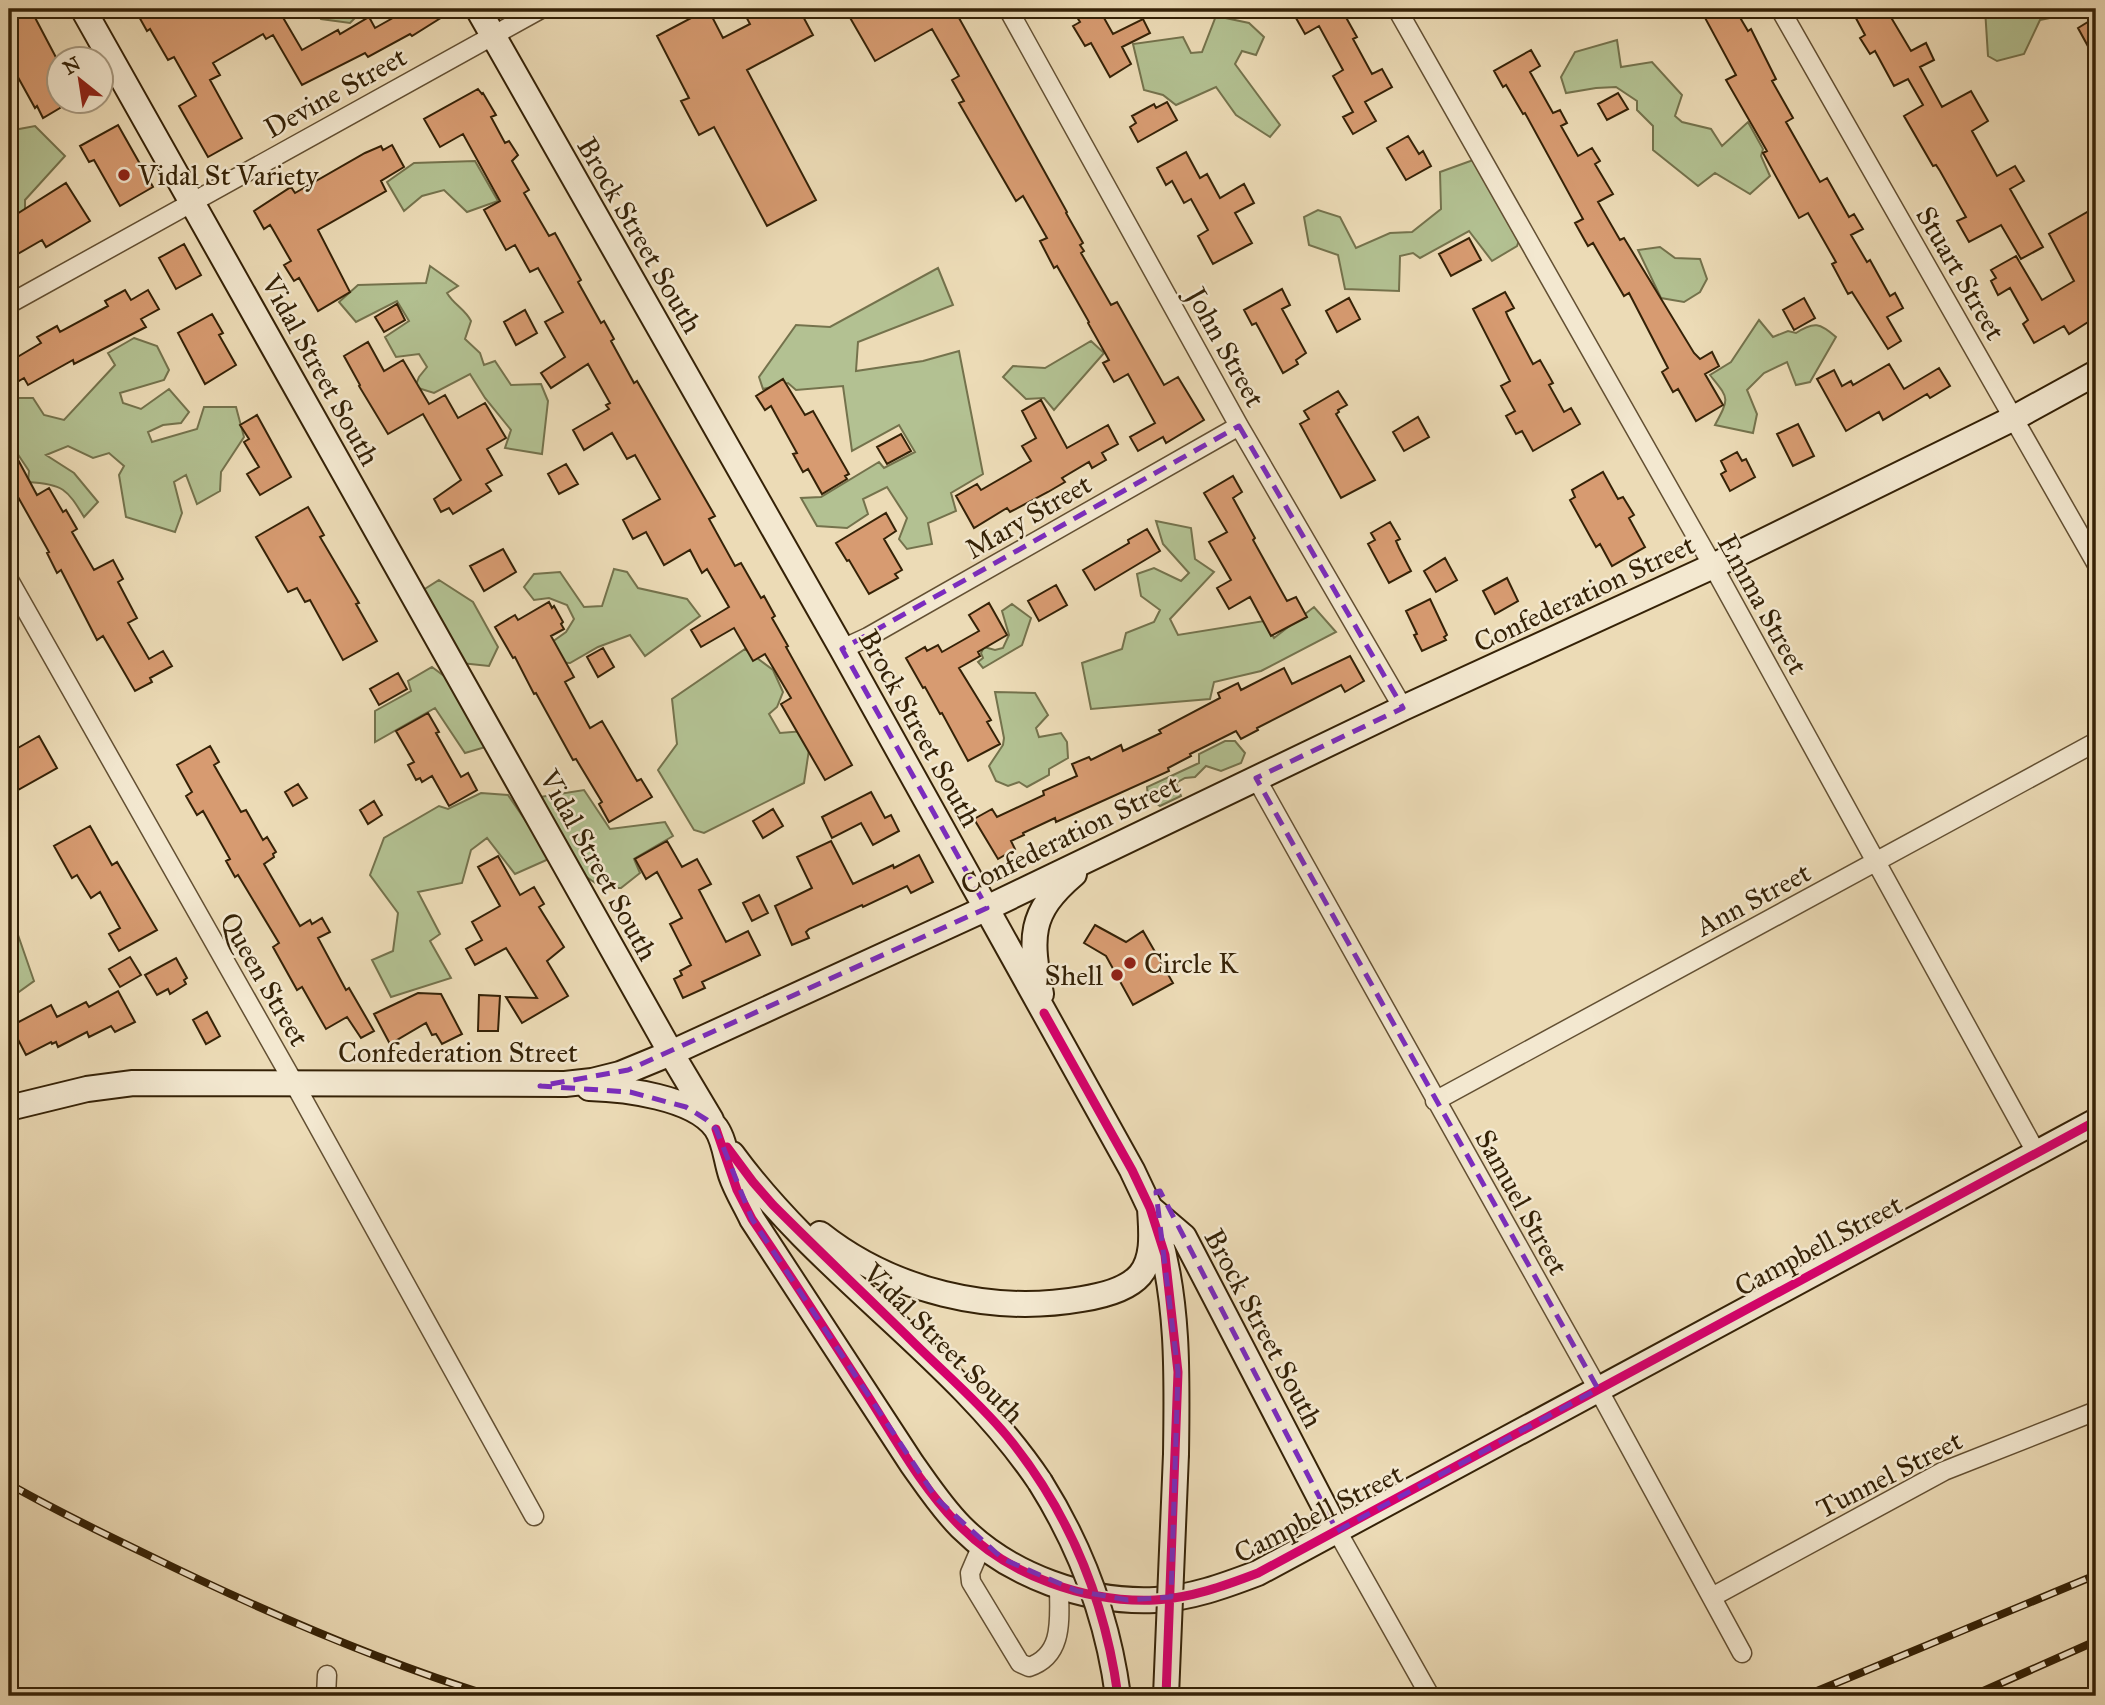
<svg xmlns="http://www.w3.org/2000/svg" width="2105" height="1705" font-family="'IM FELL Great Primer',serif">
  <rect width="100%" height="100%" fill="#ecdbb6"/>
  <filter id="stains"><feTurbulence type="fractalNoise" baseFrequency=".00286" numOctaves="4"/><feColorMatrix values="0 0 0 0 .2 0 0 0 0 .09 0 0 0 0 .02 0 0 0 .5 -.17"/></filter>
  <radialGradient id="worn" r=".72"><stop offset=".6" stop-color="#630" stop-opacity="0"/><stop offset="1" stop-color="#630" stop-opacity=".3"/></radialGradient>
  <path fill="#b3c192" stroke="#74724c" stroke-width="2" d="M316,9H364L350,23L321,19Z
    M1985,9H2071L2070,14L2040,20L2024,54L1997,61L1988,56Z
    M1216,16L1249,23L1264,37L1256,55L1242,51L1235,64L1280,125L1270,137L1236,115L1216,87L1176,105L1163,95L1144,90L1133,44L1183,37L1191,53L1202,52Z
    M1617,40L1621,67L1652,62L1682,95L1675,116L1682,122L1711,129L1722,146L1748,122L1763,149L1761,156L1770,176L1750,194L1715,173L1698,186L1653,150V126L1637,110V101L1616,87L1596,88L1566,93L1561,77L1575,52Z
    M35,126L65,156L25,200V220L16,225L9,223V139L14,130Z
    M1487,155L1526,220L1517,246L1492,261L1469,231L1420,258L1413,253L1400,256L1399,291L1345,289L1338,255L1309,245L1304,217L1318,210L1340,217L1356,248L1390,233L1412,232L1441,209L1440,172Z
    M475,161L498,201L467,212L444,190L422,196L404,211L387,182L414,163Z
    M1660,247L1675,258L1700,259L1707,279L1700,292L1684,302L1661,298L1638,250Z
    M430,266L458,286L447,293C454,305 465,309 471,321L465,339L480,353L484,365L495,361L511,385L541,384L548,401L542,454L505,448L511,430L485,398L470,374L434,393L415,387L419,377L427,367L419,354L396,357L385,337L409,321L397,301L356,322L339,302L358,285L426,283Z
    M938,268L953,305L858,342L856,371L923,361L959,351L983,474L951,493L956,511L928,523L932,544L907,549L899,539L907,518L887,487L863,499L868,514L847,528L817,526L801,498L821,497L879,462L884,468L915,452L899,425L852,451L843,386L796,390L788,383L763,389L759,377L796,325L830,327Z
    M1759,320L1773,337L1788,331L1796,333C1814,321 1820,323 1836,337L1810,382L1796,385L1787,362L1764,373L1747,390L1757,414L1753,433L1715,425C1730,397 1729,399 1710,375L1731,362Z
    M134,338L157,346L169,370L164,380L120,393L123,403L141,409L169,389L189,412L181,423L163,425L148,432L152,442L197,429L204,407H236L244,437L221,472L220,491L197,504L186,475L174,482L182,513L175,532L126,517L119,475L124,466L109,453L93,458L68,446L46,455L74,473L98,502L84,517C67,489 63,484 28,482L29,471L17,453L9,457V416L12,398H33L44,415L64,420L115,365L108,353Z
    M1091,341L1104,353L1054,410L1044,398L1026,399L1003,377L1013,366L1045,368Z
    M1156,521L1191,528L1195,559L1214,572L1170,619L1178,635L1264,621L1274,638L1314,607L1336,632L1261,671L1214,682L1210,699L1091,709L1082,663L1122,649L1126,633L1154,622L1160,610L1141,596L1137,574L1154,568L1181,581L1189,573L1163,544Z
    M614,569L627,572L638,588L687,599L700,616L645,656L630,635L598,647L570,663L554,662L545,647L566,632L574,619L567,605L549,598L534,600L524,587L534,574L560,572L584,607L602,606Z
    M439,580L473,602L498,647L489,666L461,663L420,592Z
    M1012,604L1031,618L1022,645L983,668L978,662L983,658L981,653L984,647L995,650L1003,648L1009,635L1002,611Z
    M745,649L773,670L783,692L777,707L769,714L780,733L804,731L810,743L804,783L704,833L694,830L658,770L677,744L672,699Z
    M432,667L448,679L489,746L465,753L435,708L375,742V711L411,691L408,681Z
    M995,692L1035,693L1048,715L1036,728L1039,737L1061,733L1067,742L1068,758L1049,769V775L1027,787L1019,782L1008,786L996,781L989,766L1003,745L1004,738Z
    M1225,741H1235L1245,753L1241,763L1221,771L1206,766L1195,777L1185,778L1176,783L1181,796L1160,806L1148,797L1147,787L1199,763V754Z
    M584,790L610,829L665,822L673,836L634,859L640,873L621,888H603L585,876L540,797Z
    M481,793L508,795L551,858L515,874L487,838L471,850L462,883L418,892L440,934L430,941L451,978L391,997L372,960L393,951L398,913L370,875L384,838L439,806L448,809Z
    M9,909L34,981L9,999Z"/>
  <path fill="#d79b71" stroke="#352207" stroke-width="2" d="M150,9H278L302,50L338,30L340,34L369,17L375,28L409,9H455L412,36L410,34L368,57L365,53L302,85L273,35L266,39L263,34L213,63L220,75L210,80L242,138L208,157L179,106L196,96L174,57L168,60L150,29L147,31L138,15Z
    M708,9L723,38L750,24L742,9H799L813,35L747,70L816,200L767,226L714,127L699,135L681,101L689,98L657,36Z
    M845,9H954L1067,212L1066,213L1083,243L1080,245L1084,251L1081,253L1111,305L1117,302L1164,385L1178,377L1204,420L1166,443L1163,437L1138,451L1130,437L1155,423L1128,374L1114,382L1103,363L1109,360L1088,323L1089,322L1057,266L1054,268L1040,241L1047,238L1023,196L1016,201L959,103L964,101L952,80L959,76L932,29L875,61Z
    M1072,9H1099L1113,34L1143,19L1150,33L1122,47L1131,64L1110,77L1091,43L1085,46L1073,26L1080,22Z
    M1310,9H1348L1343,12L1357,37L1353,39L1372,74L1382,69L1392,87L1365,102L1376,121L1353,134L1343,117L1353,112L1333,76L1343,70L1319,26L1305,34L1296,18Z
    M1716,9H1735L1748,31L1751,29L1776,79L1772,81L1793,118L1786,122L1820,182L1827,178L1849,217L1854,214L1863,229L1851,235L1867,262L1870,260L1890,296L1895,293L1903,308L1887,317L1901,341L1888,349L1852,292L1848,294L1832,264L1836,262L1808,213L1799,218L1763,153L1767,151L1726,80L1736,75L1704,16Z
    M1851,9H1886L1911,51L1926,43L1934,60L1920,67L1942,107L1971,91L1988,121L1972,131L1997,176L2015,166L2024,181L2010,189L2043,247L2021,259L2001,225L1969,242L1957,221L1966,217L1940,171L1936,165L1933,166L1904,116L1923,105L1908,79L1894,86L1875,51L1870,54L1860,38L1865,35Z
    M26,10L28,12L31,10L60,65V108L43,118L37,106L35,108L9,61V20Z
    M2096,17V61L2078,28Z
    M1531,50L1540,66L1530,72L1553,113L1560,110L1567,123L1561,126L1578,156L1592,148L1600,161L1595,164L1613,194L1598,202L1620,240L1624,238L1694,353L1700,359L1712,352L1719,366L1705,374L1723,405L1696,421L1678,389L1673,392L1662,372L1668,368L1629,293L1624,296L1593,243L1588,246L1575,223L1583,219L1525,113L1523,114L1506,85L1503,87L1494,71Z
    M478,89L482,94L483,93L496,115L491,117L505,143L509,141L518,155L512,161L529,190L524,193L549,236L555,233L581,280L578,282L601,323L604,321L614,339L611,341L634,383L637,381L715,516L709,519L735,566L741,563L761,598L764,596L775,616L772,618L788,646L786,647L852,765L825,780L781,704L791,698L765,654L753,661L734,628L701,647L691,630L729,607L707,569L702,573L690,550L664,565L646,532L633,539L623,520L660,499L635,455L627,459L612,433L584,450L573,430L609,409L606,405L610,403L588,364L551,388L541,373L565,357L545,322L563,312L538,268L530,272L515,245L506,250L484,210L500,201L463,134L440,147L424,119Z
    M1618,93L1628,109L1607,120L1598,104Z
    M1167,102L1177,120L1138,142L1130,127L1136,123L1132,116L1154,104L1156,108Z
    M118,125L153,187L120,206L94,160L89,162L80,146Z
    M1408,136L1419,154L1423,151L1431,166L1406,180L1387,148Z
    M392,145L404,167L381,181L386,191L318,230L350,292L318,311L299,278L294,281L284,265L291,261L272,228L270,225L264,229L254,211L291,187L295,193L365,153L381,146L383,150Z
    M1186,152L1200,178L1207,174L1220,198L1244,184L1254,203L1235,213L1252,243L1213,264L1198,236L1208,230L1191,199L1184,203L1172,181L1166,185L1157,168Z
    M66,183L90,221L46,247L42,240L9,259V219Z
    M2096,207V317L2069,334L2064,326L2034,343L2023,324L2028,320L2010,288L1998,295L1991,281L1996,278L1991,270L2016,256L2042,300L2074,281L2049,234Z
    M1469,238L1481,260L1451,276L1439,254Z
    M184,244L201,275L176,289L159,258Z
    M1282,289L1290,305L1282,309L1306,353L1296,360L1298,364L1283,373L1256,323L1252,325L1244,310Z
    M125,290L131,300L148,290L159,309L141,319L146,327L74,364L73,360L28,385L24,378L17,382L9,367V362L41,343L37,337L57,326L60,332L108,306L105,301Z
    M1505,292L1514,308L1506,312L1508,317L1533,364L1540,360L1553,383L1549,385L1564,412L1571,408L1580,424L1533,451L1522,431L1516,434L1506,416L1515,411L1501,386L1510,381L1473,309Z
    M1349,298L1360,319L1337,332L1326,311Z
    M1804,298L1815,318L1794,330L1783,310Z
    M397,304L405,320L384,332L375,317Z
    M525,310L537,333L516,345L504,322Z
    M212,314L223,333L219,335L236,365L205,384L178,333Z
    M368,342L384,371L403,360L429,404L445,395L458,418L485,403L506,438L487,449L502,475L486,484L491,491L453,514L449,508L441,512L434,499L461,480L423,414L388,434L359,386L360,385L344,356Z
    M1889,364L1904,389L1939,368L1950,386L1930,398L1927,394L1883,420L1879,412L1846,431L1817,379L1834,370L1842,386L1851,381L1853,385Z
    M783,379L805,415L813,411L849,474L845,476L847,479L822,494L808,469L803,472L793,454L797,453L771,406L765,410L756,396Z
    M1338,391L1347,405L1338,410L1339,412L1336,414L1375,480L1341,498L1300,424L1309,419L1304,411Z
    M1041,400L1067,448L1108,425L1118,444L1102,453L1106,460L1092,468L1089,462L1062,478L1065,482L1048,492L1010,512L1007,508L974,528L956,496L977,484L981,490L1031,461L1022,446L1036,438L1022,411Z
    M257,415L291,477L260,495L247,474L259,467L244,442L249,439L240,425Z
    M1418,417L1429,437L1404,451L1393,432Z
    M1798,424L1814,456L1793,466L1777,434Z
    M901,434L911,451L887,464L877,447Z
    M9,443L37,495L49,488L63,512L66,510L77,529L72,532L94,570L113,560L123,579L118,582L137,618L128,623L149,659L163,651L172,666L150,678L152,682L135,691L103,636L97,640L61,570L57,573L47,553L49,552L9,481Z
    M1737,452L1742,461L1746,459L1755,477L1730,491L1721,474L1726,471L1721,461Z
    M566,464L578,484L559,494L548,474Z
    M1603,472L1618,499L1623,497L1634,515L1629,518L1645,547L1612,566L1600,544L1596,547L1570,500L1575,497L1572,490Z
    M1233,476L1242,492L1233,498L1255,538L1253,540L1287,601L1296,597L1307,617L1271,636L1250,597L1229,609L1217,588L1231,580L1209,542L1227,532L1204,493Z
    M308,507L324,535L320,537L359,603L356,604L377,641L343,660L310,600L305,602L297,588L288,592L256,537Z
    M886,513L896,531L884,539L902,570L895,574L898,578L869,594L849,560L847,561L836,543Z
    M1390,522L1400,539L1396,541L1399,548L1411,571L1389,583L1368,544L1375,540L1371,533Z
    M1147,529L1160,551L1095,590L1083,570L1129,543L1128,540Z
    M503,549L516,572L484,591L470,566Z
    M1445,558L1457,580L1436,592L1424,571Z
    M1507,578L1518,601L1495,614L1483,591Z
    M1056,585L1067,605L1039,621L1028,601Z
    M1430,599L1447,635L1444,637L1446,640L1422,651L1414,635L1417,634L1406,611Z
    M549,602L552,608L554,606L563,622L561,624L564,629L551,636L574,677L565,682L590,728L602,721L637,781L641,779L652,797L609,822L599,804L602,802L576,759L573,760L536,693L534,694L515,657L513,658L495,627L515,615L518,620Z
    M989,603L1007,635L978,652L980,656L959,668L991,720L987,722L1000,744L968,761L942,713L940,714L925,687L923,688L906,658L925,647L927,651L938,645L942,652L979,631L969,615Z
    M603,648L614,667L598,677L587,657Z
    M1350,656L1364,681L1345,692L1341,685L1257,728L1258,730L1241,739L1236,731L1190,754L1191,756L1168,768L1169,771L1056,822L1055,818L1023,833L1024,835L1011,841L1015,849L998,859L974,819L992,809L997,817L1044,795L1043,791L1077,776L1072,764L1089,757L1091,760L1121,745L1123,751L1161,733L1159,730L1220,698L1218,693L1238,683L1241,690L1284,668L1292,684Z
    M398,673L407,689L379,705L370,689Z
    M428,713L439,732L436,733L461,777L468,773L477,790L449,806L432,776L422,782L420,778L416,780L408,765L414,762L396,731Z
    M39,736L57,768L9,795V753Z
    M210,746L219,762L214,765L241,812L246,810L263,840L267,837L276,852L273,854L274,857L264,864L300,926L310,920L312,924L322,918L330,932L318,938L346,990L349,988L374,1031L361,1038L347,1017L326,1029L302,987L297,990L273,947L279,943L238,875L235,877L226,861L230,859L203,811L197,815L186,796L192,792L177,765Z
    M298,784L307,798L293,806L285,792Z
    M871,792L885,818L891,815L899,831L873,845L861,823L832,838L822,817Z
    M374,801L382,815L368,824L360,810Z
    M773,809L783,826L763,838L753,821Z
    M90,826L112,865L117,862L157,930L119,951L109,934L120,928L100,892L91,898L77,875L72,878L54,846Z
    M667,841L682,867L697,859L711,884L699,890L726,942L748,931L760,955L702,982L705,988L683,998L674,979L682,975L680,971L691,965L670,924L682,918L657,872L646,879L635,859Z
    M831,841L853,884L893,865L894,868L919,855L933,882L911,893L907,886L863,907L862,905L809,929L806,932L809,938L792,945L775,906L812,888L797,857Z
    M498,856L520,895L534,887L544,904L539,907L564,947L547,961L568,996L522,1023L506,997L537,998L506,948L475,965L466,949L482,940L472,922L500,906L478,867Z
    M759,895L768,913L752,921L743,903Z
    M1095,925L1126,942L1143,931L1173,983L1133,1005L1106,956L1084,943Z
    M130,957L141,975L120,987L109,969Z
    M176,958L187,978L184,980L186,984L170,994L168,989L157,995L145,975Z
    M118,991L135,1022L115,1032L111,1026L89,1037L87,1032L58,1047L56,1042L52,1044L51,1042L26,1055L11,1026L51,1005L57,1017L86,1002L89,1007Z
    M418,993L441,994L462,1034L442,1044L436,1034L432,1035L426,1023L390,1044L374,1014Z
    M479,995L500,996L498,1031H478Z
    M207,1012L220,1036L206,1044L193,1020Z"/>
  <g fill="none" stroke-linecap="round" stroke-linejoin="round">
    <defs>
      <path id="street" d="M1008,9L1239,426L1403,708
        M1397,9L1713,566L2037,1154
        M1780,9L2096,563
        M9,304L541,9
        M9,580L294,1083L534,1516
        M842,649L868,637L1239,426
        M1256,778L1598,1389L1742,1653
        M1435,1101L2096,742
        M1337,1531L1430,1696
        M982,1545L970,1573L971,1582L1020,1663L1029,1667C1065,1655 1059,1617 1059,1586
        M1712,1597L1944,1471L2096,1411
        M326,1696L327,1675"/>
      <path id="secondary" d="M83,9L671,1053L711,1120
        M478,9L842,649L1132,1170L1150,1208L1184,1237L1337,1531
        M1041,994C1030,938 1028,913 1074,874
        M589,1088C624,1089 694,1097 716,1128C725,1141 726,1160 731,1175C736,1190 745,1204 752,1219L912,1464C927,1485 942,1508 961,1527C1010,1576 1086,1603 1155,1600C1191,1598 1224,1586 1258,1573L2096,1121
        M9,1108L87,1089L133,1083L565,1084L592,1081L620,1074L671,1053L987,908L1403,708L1713,566L2014,418L2096,373
        M732,1154C821,1276 956,1357 1040,1482
        M1158,1232C1179,1304 1177,1379 1176,1454
        M820,1234C892,1291 991,1315 1082,1299C1101,1296 1127,1290 1140,1275C1155,1257 1151,1229 1150,1208"/>
    </defs>
    <use href="#street" stroke="#635033" stroke-width="21"/>
    <use href="#secondary" stroke="#352207" stroke-width="28"/>
    <use href="#street" stroke="#f3e8d0" stroke-width="18"/>
    <use href="#secondary" stroke="#f3e8d0" stroke-width="24"/>
    <defs>
      <path id="rail" d="M9,1484C53,1509 100,1532 146,1554C258,1609 372,1659 491,1696
        M1805,1696L2096,1575
        M1972,1696L2096,1641"/>
    </defs>
    <use href="#rail" stroke="#352207" stroke-width="8"/>
    <use href="#rail" stroke="#f3e8d0" stroke-width="5" stroke-dasharray="16" stroke-linecap="butt"/>
    <defs>
      <path id="secondary-bridge" d="M1040,1482C1082,1549 1108,1619 1118,1696
        M1166,1696L1176,1454"/>
    </defs>
    <use href="#secondary-bridge" stroke="#352207" stroke-width="28" stroke-linecap="butt"/>
    <use href="#secondary-bridge" stroke="#f3e8d0" stroke-width="24"/>
    <defs>
      <path id="cycleway" d="M1044,1013L1132,1170L1150,1208L1165,1255L1178,1372L1166,1696
        M716,1129L737,1190L752,1219C791,1276 828,1334 866,1393C895,1438 922,1489 961,1527C1010,1576 1086,1603 1155,1600C1191,1598 1224,1586 1258,1573L2096,1121
        M727,1147L753,1182L773,1205C818,1250 864,1294 910,1339C942,1371 978,1401 1007,1436C1069,1512 1105,1600 1118,1696"/>
    </defs>
    <use href="#cycleway" stroke="#f3e8d0" stroke-width="13"/>
    <use href="#cycleway" stroke="#d6006c" stroke-width="9"/>
  </g>
  <path fill="none" stroke="#7b2cbf" stroke-width="5" stroke-dasharray="14 9" stroke-linejoin="round" d="M1239,426L1403,708L1256,778L1598,1389L1337,1531L1160,1191L1156,1192L1178,1372L1171,1597L1128,1600L1077,1591L1003,1559L937,1499L752,1219L716,1129L707,1120L686,1107L630,1092L540,1086L628,1070L987,908L842,649Z"/>
  <g fill="#8f2418" stroke="#f3e8d0" stroke-width="2.5">
    <circle cx="124" cy="175" r="7"/>
    <circle cx="1130" cy="963" r="7"/>
    <circle cx="1117" cy="975" r="7"/>
  </g>
  <g text-anchor="middle" stroke-width="5" stroke-linejoin="round" paint-order="stroke">
    <g font-size="28" fill="#352207" stroke="#f3e8d0">
      <text transform="translate(335 92) rotate(-29)" y="10">Devine Street</text>
      <text transform="translate(640 235) rotate(60)" y="10">Brock Street South</text>
      <text transform="translate(1961 273) rotate(60)" y="10">Stuart Street</text>
      <text transform="translate(1226 347) rotate(61)" y="10">John Street</text>
      <text transform="translate(321 370) rotate(61)" y="10">Vidal Street South</text>
      <text transform="translate(1028 516) rotate(-30)" y="10">Mary Street</text>
      <text transform="translate(1584 593) rotate(-25)" y="10">Confederation Street</text>
      <text transform="translate(1763 604) rotate(61)" y="10">Emma Street</text>
      <text transform="translate(920 728) rotate(61)" y="10">Brock Street South</text>
      <text transform="translate(1070 834) rotate(-26)" y="10">Confederation Street</text>
      <text transform="translate(599 865) rotate(61)" y="10">Vidal Street South</text>
      <text transform="translate(1753 899) rotate(-28)" y="10">Ann Street</text>
      <text transform="translate(265 979) rotate(60)" y="10">Queen Street</text>
      <text x="458" y="1062">Confederation Street</text>
      <text transform="translate(1522 1202) rotate(61)" y="10">Samuel Street</text>
      <text transform="translate(1818 1245) rotate(-28)" y="10">Campbell Street</text>
      <text transform="translate(1264 1328) rotate(62)" y="10">Brock Street South</text>
      <text transform="translate(944 1343) rotate(45)" y="10">Vidal Street South</text>
      <text transform="translate(1889 1474) rotate(-27)" y="10">Tunnel Street</text>
      <text transform="translate(1318 1513) rotate(-27)" y="10">Campbell Street</text>
    </g>
    <g font-size="28" fill="#352207" stroke="#f3e8d0" text-anchor="start">
      <text x="138" y="185">Vidal St Variety</text>
      <text x="1144" y="973">Circle K</text>
      <text x="1103" y="985" text-anchor="end">Shell</text>
    </g>
  </g>
  <rect width="2105" height="1705" fill="none" stroke="#ecdbb6" stroke-width="35"/>
  <rect x="10" y="10" width="2084" height="1684" fill="none" stroke="#352207" stroke-width="3.5"/>
  <rect x="18" y="18" width="2070" height="1670" fill="none" stroke="#352207" stroke-width="2"/>
  <g transform="translate(80 80) rotate(330)"><circle r="33" fill="#f3e8d0" stroke="#a79980" stroke-width="2"/>
  <path d="M0-5L12 26L0 18L-12 26Z" fill="#8f2418"/>
  <text y="-10" font-size="19" font-weight="bold" text-anchor="middle" fill="#352207">N</text>
  </g>
  <rect width="100%" height="100%" filter="url(#stains)"/>
  <rect width="100%" height="100%" fill="url(#worn)"/>
</svg>
